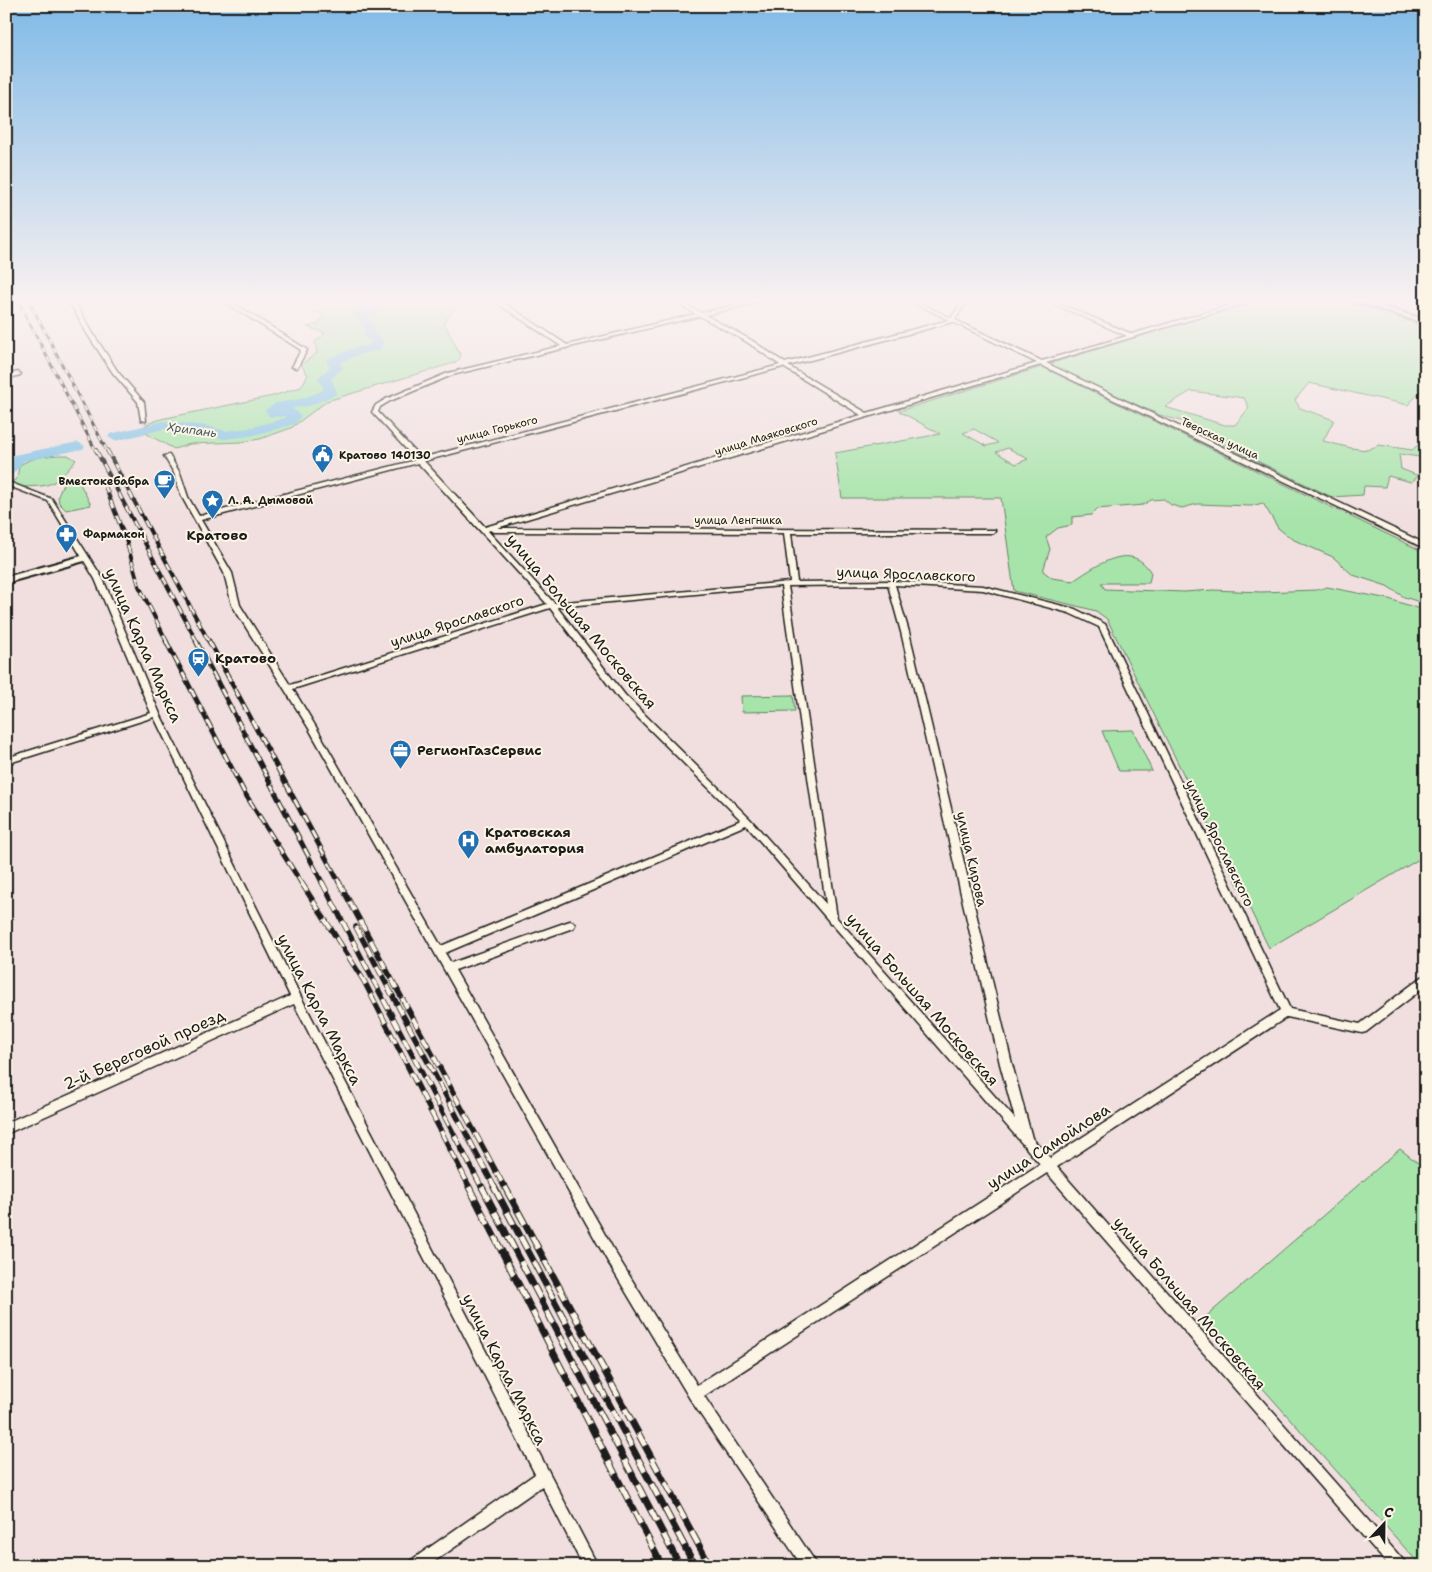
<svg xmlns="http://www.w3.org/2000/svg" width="1432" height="1572" font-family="'Shantell Sans',sans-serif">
  <rect width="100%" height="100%" fill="#f1dfdf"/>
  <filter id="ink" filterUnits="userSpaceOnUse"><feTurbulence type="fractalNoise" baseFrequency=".02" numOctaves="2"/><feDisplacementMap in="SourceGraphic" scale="10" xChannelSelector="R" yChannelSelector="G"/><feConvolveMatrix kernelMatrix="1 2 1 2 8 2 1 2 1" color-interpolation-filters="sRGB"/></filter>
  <g filter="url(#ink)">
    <path fill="#a7e4aa" stroke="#628063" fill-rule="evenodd" d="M293,299H443L454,304L455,308L444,323L461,356L457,362L327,401L291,428L260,439L242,442L190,444L174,449L140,430L147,424L161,419L273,396L301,387L308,375L301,365L317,353L315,342L325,333L307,327L319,324L324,314L286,304Z
      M1263,299H1338L1426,327V392L1421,391L1408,405L1309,383L1295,400L1300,408L1334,420L1323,441L1351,448L1367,450L1379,445L1412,450L1426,438V458L1399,454L1401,469L1419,476L1411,482L1388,476L1385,487L1364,486L1363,495L1332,497L1224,445L1195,425L1160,415L1055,368L1052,363ZM1191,391L1244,398L1249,408L1235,425H1225L1165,407Z
      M1042,367L1426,553V604L1404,597L1387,586L1353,575L1333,557L1292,539L1278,528L1263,503L1251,506L1197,504L1182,508L1171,505L1164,499L1151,500L1143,505L1097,509L1091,515L1072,517V525L1058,528L1046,537L1050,549L1043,571L1052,578L1073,581C1096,566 1132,539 1151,573L1149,583H1101L1105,589L1184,592L1213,590L1261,592L1317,590L1327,587L1389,599L1426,611V855L1269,948L1107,619L1096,611L1085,608L1014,591L1001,498H842L835,453L940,434L899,411ZM974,429L997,442L998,443L986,446L963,433ZM1008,448L1028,459L1016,464L996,452Z
      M68,455L76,460C47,496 46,482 6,489V484L17,479L19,466C31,456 53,455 68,455Z
      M74,477L79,482L91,505L66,510L59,503L58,496L64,482Z
      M793,695L795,711L742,712L741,696Z
      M1133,730L1152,771H1119L1102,731Z
      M1400,1149L1426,1169V1566H1421L1202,1320Z"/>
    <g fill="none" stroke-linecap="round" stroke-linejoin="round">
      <path fill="#85c3e5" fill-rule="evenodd" d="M332,299H349L377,307L380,311L378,313L366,316L376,326L374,333L384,341L379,350L361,354L339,363L343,368L331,379L337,392L335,395L309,406L292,408L301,416L295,424L250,436L224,439L206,434L164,429L115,441L108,437L110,434L164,421L207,426L225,431L249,428L285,418L287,416L270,417L265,410L276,403L301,399L324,390L318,378L330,367L326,362L328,359L354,348L370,345L372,342L364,336V327L352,314L359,311L354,306L333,301Z
        M78,442L85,446L83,449L24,461L11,476L6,477V464L14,455Z"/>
      <defs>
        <path id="minor" d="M60,299H65L76,304L92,332L118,372L144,402L146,421L141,420L138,402L113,373L86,332L72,306Z
          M227,299H231L235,304L306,349L307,350L297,368L292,367L301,350L231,306Z
          M487,299H492L504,303L567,345L696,314L670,299H675L701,313L760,299H767V300L705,315L751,340L785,363L949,320L906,299H911L951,318L964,299H968L955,320L1042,361L1127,336L1043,299H1048L1132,334L1251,299H1257V300L1046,363L1426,544V549L1041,365L497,528L995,530V532L993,533H791L797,582L891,581L983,586L1075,609L1105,624L1290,1009L1360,1024L1422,977L1426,976V986L1366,1032L1362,1033L1287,1017L1057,1167L1404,1561L1406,1566H1389L1047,1173L704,1396L818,1566H802L690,1399L608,1262L308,727L232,605L224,573L182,497L174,473L164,456L169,455L180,473L188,497L199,516L416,460L373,413L372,412L376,405L386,399L448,373L561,346L500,305ZM700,316L747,342L780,365L421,458L378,412L380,407L390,401L452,375ZM953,322L1037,363L867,413L788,366ZM783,367L861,415L485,527L424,461ZM418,463L547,604L290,685L240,605L232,573L201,520ZM490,530L493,532L784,533L790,582L554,603L488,531ZM888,585L901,632L1000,1064L1015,1119L837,918L788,586ZM895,585L983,590L1069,613L1099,627L1280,1010L1050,1158L1032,1138L1012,1064L909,632ZM781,586L826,904L750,819L625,695L557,607ZM550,608L619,699L741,820L441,946L316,727L293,689ZM746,825L828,920L830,924H832L1040,1164L697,1385L616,1254L455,970L573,928L575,925L573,922L570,921L567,922L451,963L445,953Z
          M18,372L21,374L20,375L6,379V375Z
          M11,483L52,499L103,579L160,714L301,997L598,1566H583L542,1486L428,1566H408L410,1561L535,1474L294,1004L6,1134V1123L290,996L154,717L6,764V758L151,713L95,579L48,501L9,486L8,485Z"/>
        <path id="tertiary" d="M85,555L88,556V560L6,583V577Z"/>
        <path id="secondary" d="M1349,299H1358L1426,320V324Z"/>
      </defs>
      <use href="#minor" stroke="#1c1c1c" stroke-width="3"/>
      <use href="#tertiary" stroke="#1c1c1c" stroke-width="4"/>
      <use href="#secondary" stroke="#1c1c1c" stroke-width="4"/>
      <use href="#minor" fill="#fcf5e5" fill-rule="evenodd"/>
      <use href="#tertiary" fill="#fcf5e5" fill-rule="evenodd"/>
      <use href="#secondary" fill="#fcf5e5" fill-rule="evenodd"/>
      <defs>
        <path id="rail-far4" d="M17,299L96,451
          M28,299L107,451"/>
        <path id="rail-far3" d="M96,450L197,642
          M107,450L209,642
          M105,486L126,540L139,586L167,642"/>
        <path id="rail-far2" d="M166,641L244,792L302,884
          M196,641L323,884
          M209,641L340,884"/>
        <path id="rail-far1" d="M301,882L364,981L470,1188
          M322,882L482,1188
          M339,882L505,1188
          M356,927L495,1188"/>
        <path id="rail" d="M469,1187L662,1566
          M482,1187L680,1566
          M494,1187L695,1566
          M505,1187L710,1566"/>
      </defs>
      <use href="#rail-far4" stroke="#1c1c1c" stroke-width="3"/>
      <use href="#rail-far3" stroke="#1c1c1c" stroke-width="4"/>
      <use href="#rail-far2" stroke="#1c1c1c" stroke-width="5"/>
      <use href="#rail-far1" stroke="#1c1c1c" stroke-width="5.5"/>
      <use href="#rail" stroke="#1c1c1c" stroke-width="7"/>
      <use href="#rail-far4" stroke="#fcf5e5" stroke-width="2" stroke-dasharray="5.5" stroke-linecap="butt"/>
      <use href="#rail-far3" stroke="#fcf5e5" stroke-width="2.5" stroke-dasharray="8" stroke-linecap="butt"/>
      <use href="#rail-far2" stroke="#fcf5e5" stroke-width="3" stroke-dasharray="9" stroke-linecap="butt"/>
      <use href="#rail-far1" stroke="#fcf5e5" stroke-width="4" stroke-dasharray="11" stroke-linecap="butt"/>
      <use href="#rail" stroke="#fcf5e5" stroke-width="5" stroke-dasharray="14" stroke-linecap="butt"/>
    </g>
  </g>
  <linearGradient id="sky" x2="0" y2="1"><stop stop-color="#80bae7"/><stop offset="0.58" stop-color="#f9f1f1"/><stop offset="1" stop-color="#f9f1f1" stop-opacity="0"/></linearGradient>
  <rect width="1432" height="519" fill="url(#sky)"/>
  <defs>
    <symbol id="civic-pin" viewBox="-11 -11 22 30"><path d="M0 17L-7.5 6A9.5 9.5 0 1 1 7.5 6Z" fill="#1f6fb2" stroke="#fcf5e5"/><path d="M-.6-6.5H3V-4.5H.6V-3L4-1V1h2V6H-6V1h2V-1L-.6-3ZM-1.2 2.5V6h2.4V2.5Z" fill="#fff"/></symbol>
    <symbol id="cafe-pin" viewBox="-11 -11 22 30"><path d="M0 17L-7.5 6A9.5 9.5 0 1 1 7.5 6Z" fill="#1f6fb2" stroke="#fcf5e5"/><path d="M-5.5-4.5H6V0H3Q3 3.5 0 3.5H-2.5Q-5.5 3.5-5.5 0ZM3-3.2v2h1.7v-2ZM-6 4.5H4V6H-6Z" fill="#fff"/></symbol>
    <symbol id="sight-pin" viewBox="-11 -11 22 30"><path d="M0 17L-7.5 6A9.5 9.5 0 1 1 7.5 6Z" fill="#1f6fb2" stroke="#fcf5e5"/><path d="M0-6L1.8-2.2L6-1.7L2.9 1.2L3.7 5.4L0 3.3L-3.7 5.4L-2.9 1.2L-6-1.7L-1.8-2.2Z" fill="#fff"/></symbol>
    <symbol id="pharmacy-pin" viewBox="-11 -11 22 30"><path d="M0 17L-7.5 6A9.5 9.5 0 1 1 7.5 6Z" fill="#1f6fb2" stroke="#fcf5e5"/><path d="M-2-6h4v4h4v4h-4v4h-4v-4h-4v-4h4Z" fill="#fff"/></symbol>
    <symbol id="station-pin" viewBox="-11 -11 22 30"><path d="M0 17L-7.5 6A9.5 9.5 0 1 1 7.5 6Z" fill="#1f6fb2" stroke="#fcf5e5"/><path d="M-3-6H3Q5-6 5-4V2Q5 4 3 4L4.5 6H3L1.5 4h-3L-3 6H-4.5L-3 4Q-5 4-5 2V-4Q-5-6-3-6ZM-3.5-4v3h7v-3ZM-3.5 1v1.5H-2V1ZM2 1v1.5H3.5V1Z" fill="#fff"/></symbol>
    <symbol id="office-pin" viewBox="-11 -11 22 30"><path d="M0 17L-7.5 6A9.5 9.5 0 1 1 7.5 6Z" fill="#1f6fb2" stroke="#fcf5e5"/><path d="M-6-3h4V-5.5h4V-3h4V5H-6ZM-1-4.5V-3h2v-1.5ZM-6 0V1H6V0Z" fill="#fff"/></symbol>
    <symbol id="hospital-pin" viewBox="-11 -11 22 30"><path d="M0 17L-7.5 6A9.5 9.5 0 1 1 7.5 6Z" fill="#1f6fb2" stroke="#fcf5e5"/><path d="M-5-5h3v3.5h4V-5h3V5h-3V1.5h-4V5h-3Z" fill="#fff"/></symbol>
  </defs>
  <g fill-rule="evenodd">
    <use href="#civic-pin" x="310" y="442" width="25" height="34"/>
    <use href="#cafe-pin" x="152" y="468" width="25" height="34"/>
    <use href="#sight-pin" x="200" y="488" width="25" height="34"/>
    <use href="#pharmacy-pin" x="54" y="522" width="25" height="34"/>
    <use href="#station-pin" x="186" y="646" width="25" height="34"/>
    <use href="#office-pin" x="388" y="738" width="25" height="34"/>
    <use href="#hospital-pin" x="456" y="828" width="25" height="34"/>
  </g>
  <g text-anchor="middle" stroke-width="4" stroke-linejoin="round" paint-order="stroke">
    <g font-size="11" fill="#1c1c1c" stroke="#fcf5e5">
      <text transform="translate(497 429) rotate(-14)" y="4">улица Горького</text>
      <text transform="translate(766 436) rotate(-17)" y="4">улица Маяковского</text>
      <text transform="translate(1220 438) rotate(25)" y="4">Тверская улица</text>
      <text x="738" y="524">улица Ленгника</text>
    </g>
    <g font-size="11" font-weight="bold" fill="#1c1c1c" stroke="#fcf5e5" text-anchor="start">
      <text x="339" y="459">Кратово 140130</text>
      <text x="149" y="485" text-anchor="end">Вместокебабра</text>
      <text x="228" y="504">Л. А. Дымовой</text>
      <text x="83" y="538">Фармакон</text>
    </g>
    <g font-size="12" font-style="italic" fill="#415662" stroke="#fcf5e5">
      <text transform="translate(192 430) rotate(8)" y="4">Хрипань</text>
    </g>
    <g font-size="14" font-weight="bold" fill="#1c1c1c" stroke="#fcf5e5">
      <text x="217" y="540">Кратово</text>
    </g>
    <g font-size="14" fill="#1c1c1c" stroke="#fcf5e5">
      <text transform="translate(906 574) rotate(2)" y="5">улица Ярославского</text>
      <text transform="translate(457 621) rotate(-18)" y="5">улица Ярославского</text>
      <text transform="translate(1220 843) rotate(64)" y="5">улица Ярославского</text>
      <text transform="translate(972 859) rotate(77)" y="5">улица Кирова</text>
    </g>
    <g font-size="14" font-weight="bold" fill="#1c1c1c" stroke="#fcf5e5" text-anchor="start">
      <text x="215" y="663">Кратово</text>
      <text x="417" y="755">РегионГазСервис</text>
      <text x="485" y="837">Кратовская<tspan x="485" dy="16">амбулатория</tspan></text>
    </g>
    <g font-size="16" fill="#1c1c1c" stroke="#fcf5e5">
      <text transform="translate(582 621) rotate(50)" y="6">улица Большая Московская</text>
      <text transform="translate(144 645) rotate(66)" y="6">улица Карла Маркса</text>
      <text transform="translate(923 999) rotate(49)" y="6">улица Большая Московская</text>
      <text transform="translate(320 1009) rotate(63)" y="6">улица Карла Маркса</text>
      <text transform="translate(144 1049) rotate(-24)" y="6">2-й Береговой проезд</text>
      <text transform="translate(1048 1146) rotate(-33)" y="6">улица Самойлова</text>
      <text transform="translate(1190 1303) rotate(49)" y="6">улица Большая Московская</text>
      <text transform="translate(505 1369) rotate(63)" y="6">улица Карла Маркса</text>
    </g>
  </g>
  <rect width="1432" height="1572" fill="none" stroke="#fcf5e5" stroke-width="25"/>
  <rect x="12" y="12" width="1407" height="1547" fill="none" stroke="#1c1c1c" stroke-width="2" filter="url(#ink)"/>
  <g transform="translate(1384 1524) rotate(22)" stroke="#fcf5e5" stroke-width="4" paint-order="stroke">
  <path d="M0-4L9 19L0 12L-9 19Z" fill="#1c1c1c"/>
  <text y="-8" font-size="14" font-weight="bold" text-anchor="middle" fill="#1c1c1c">С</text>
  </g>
</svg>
